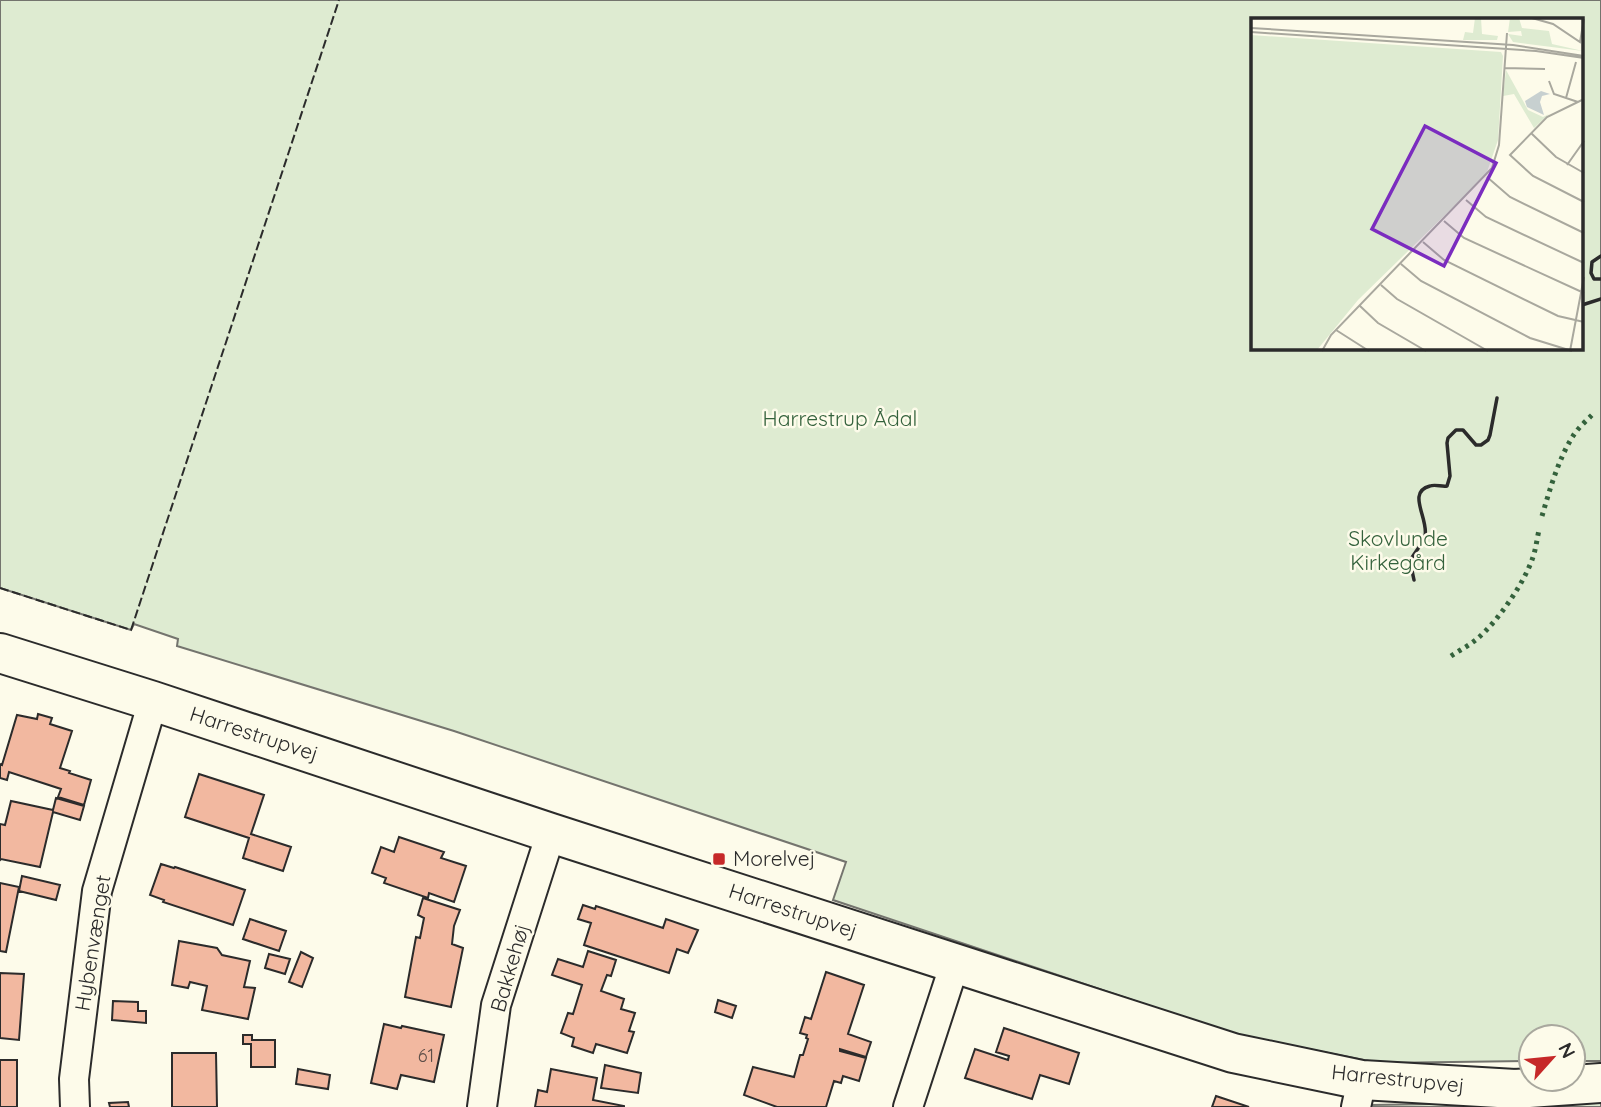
<svg xmlns="http://www.w3.org/2000/svg" width="1601" height="1107" font-family="Quicksand,sans-serif">
  <rect width="100%" height="100%" fill="#fdfbea"/>
  <path fill="#deebd1" stroke="#74746e" stroke-width="2" fill-rule="evenodd" d="M0,0H1601V1061H1573V1037H1531V1061L1379,1063L1237,1035L833,900L846,862L454,731L177,646L178,639L134,624L131,630L0,588ZM1253,19H1582V348H1253Z
    M1601,1100V1107H1377L1370,1105L1559,1102Z"/>
  <path fill="#f2b8a0" stroke="#2b2b2b" stroke-width="2" d="M38,714L52,718L50,724L72,731L60,768L70,771L69,773L91,780L84,805L58,797L61,789L9,772L7,780L0,778V764L2,765L17,715L37,719Z
    M199,774L264,795L251,834L291,847L283,871L243,858L249,838L185,817Z
    M56,798L84,806L80,820L53,812L40,867L1,859L0,860V824L5,825L11,801L53,810Z
    M399,837L444,852L441,858L466,866L454,902L429,893L428,898L384,883L386,878L372,873L381,847L394,852Z
    M161,864L174,868L175,867L245,890L233,925L163,902L164,900L150,895Z
    M22,876L60,885L56,900L19,891Z
    M0,883L19,887L6,952L0,951Z
    M423,898L460,910L454,926L452,944L463,948L451,1007L405,997L416,937L420,938L424,918L418,915Z
    M583,905L595,909L596,906L663,928L666,919L698,930L688,953L677,949L669,973L584,945L591,923L578,919Z
    M250,919L286,931L279,951L243,939Z
    M179,941L217,948L222,955L250,961L244,987L255,988L248,1019L202,1010L207,986L190,982L188,988L172,985Z
    M588,951L616,960L611,976L607,975L601,991L624,999L621,1009L635,1013L629,1031L634,1032L627,1053L596,1044L593,1053L572,1046L574,1038L561,1033L568,1013L573,1014L582,985L552,975L558,959L583,967Z
    M301,952L313,958L302,987L289,982Z
    M269,954L290,959L285,974L265,968Z
    M826,972L864,985L848,1034L871,1042L866,1057L840,1049V1051L866,1058L859,1081L843,1076L841,1083L834,1081L826,1107H777L744,1095L753,1067L794,1077L800,1055H803L808,1039L806,1038L807,1035L800,1033L805,1017L811,1019Z
    M0,973L24,974L19,1040L0,1038Z
    M718,1000L736,1006L732,1018L715,1012Z
    M113,1001L138,1002V1011H146V1023L112,1020Z
    M384,1024L401,1028L402,1026L444,1035L434,1082L401,1075L397,1089L371,1083Z
    M1004,1028L1079,1053L1069,1084L1040,1075L1032,1099L965,1078L975,1049L1008,1060L1009,1056L996,1052Z
    M243,1035H252V1040H275V1067H251V1044H243Z
    M172,1053H216L217,1107H172Z
    M0,1060H17V1107H0Z
    M605,1065L641,1073L638,1093L601,1088Z
    M298,1069L330,1075L328,1089L296,1084Z
    M551,1069L597,1078L593,1100L624,1106V1107H535L538,1090L547,1092Z
    M1216,1096L1249,1107H1212Z
    M128,1102L129,1107H110L109,1103Z"/>
  <g fill="none" stroke-linecap="round" stroke-linejoin="round">
    <defs>
      <path id="street" d="M75,1107L74,1079L97,891L153,701
        M482,1107L496,1005L551,833
        M908,1107L955,963
        M1356,1107L1362,1080"/>
      <path id="secondary" d="M0,653L153,701L551,833L1233,1053L1362,1080L1515,1089L1601,1083"/>
    </defs>
    <use href="#street" stroke="#2b2b2b" stroke-width="32"/>
    <use href="#secondary" stroke="#2b2b2b" stroke-width="42"/>
    <use href="#street" stroke="#fdfbea" stroke-width="28"/>
    <use href="#secondary" stroke="#fdfbea" stroke-width="38"/>
    <path stroke="#34623c" stroke-width="5" stroke-dasharray="3.5 5" stroke-linecap="butt" d="M1542,516C1550,489 1558,460 1573,436C1578,428 1586,421 1592,415
      M1451,656C1460,650 1470,645 1478,638C1498,621 1525,582 1533,557C1536,548 1537,539 1539,530"/>
    <path stroke="#2b2b2b" stroke-width="2" stroke-dasharray="9 3.5" stroke-linecap="butt" d="M0,588L131,630L339,0"/>
    <path stroke="#2b2b2b" stroke-width="3.5" d="M1601,256L1592,262L1591,273L1594,279H1601
      M1582,305L1601,299
      M1414,580L1410,561C1414,553 1422,545 1425,536C1429,519 1406,492 1430,486C1435,484 1442,487 1447,486L1450,476L1447,443L1448,438L1456,430H1463L1476,445H1481L1488,440L1490,435L1497,398"/>
  </g>
  <rect fill="#c62828" stroke="#fdfbea" stroke-width="2.5" x="712" y="852" width="14" height="14" rx="3.5"/>
  <g text-anchor="middle" stroke-width="5" stroke-linejoin="round" paint-order="stroke">
    <g font-size="18" fill="#5d4e48">
      <text x="426" y="1062">61</text>
    </g>
    <g font-size="21" fill="#34623c" stroke="#fdfbea">
      <text x="840" y="426">Harrestrup Ådal</text>
      <text x="1398" y="546">Skovlunde<tspan x="1398" dy="24">Kirkegård</tspan></text>
    </g>
    <g font-size="21" fill="#2b2b2b" stroke="#fdfbea">
      <text transform="translate(254 734) rotate(18)" y="7">Harrestrupvej</text>
      <text transform="translate(793 911) rotate(18)" y="7">Harrestrupvej</text>
      <text transform="translate(93 943) rotate(-81)" y="7">Hybenvænget</text>
      <text transform="translate(510 968) rotate(-74)" y="7">Bakkehøj</text>
      <text transform="translate(1398 1079) rotate(6)" y="7">Harrestrupvej</text>
    </g>
    <g font-size="21" fill="#2b2b2b" stroke="#fdfbea" text-anchor="start">
      <text x="733" y="866">Morelvej</text>
    </g>
  </g>
  <g transform="translate(1251 18)">
    <rect width="332" height="332" fill="#fdfbea"/>
    <path d="M224,0H230L231,16L247,18L246,22H212L214,14L222,15ZM259,0H268L271,10L298,13L301,26L332,33L262,24L257,16L271,18L270,13L257,14ZM0,17L250,34L252,38L247,122L235,157L107,282L66,332L0,333ZM255,52L277,92L292,99L298,96L283,110L263,76L252,78Z" fill="#deebd1"/>
    <path d="M290,73L299,76L291,78L289,84L293,97L276,89L274,83Z" fill="#c7d0d0"/>
    <path fill="none" stroke="#a9a89e" stroke-width="2" d="M281,0L302,6L329,24L333,1M0,10L262,27L333,38M0,14L285,33L333,40M253,50L294,51M298,63L303,76L327,84M315,80L325,44M333,81L296,99L259,137L282,158L333,184M280,115L305,139L333,155M316,147L333,123M236,159L259,179L333,215M215,182L235,199L333,245M193,203L213,220L333,275M172,224L193,242L307,298L333,304M150,246L170,263L279,320L321,333M130,267L146,281L237,333M109,288L127,305L175,333M85,312L118,333M71,333L80,317L241,150L248,127L256,15M319,333L333,259"/>
    <path fill="#7b2cbf" fill-opacity="0.15" stroke="#7b2cbf" stroke-width="3.5" d="M174,108L245,145L193,248L121,211Z"/>
    <rect width="332" height="332" fill="none" stroke="#2b2b2b" stroke-width="3.5"/>
  </g>
  <g transform="translate(1552 1058) rotate(63)"><circle r="33" fill="#fdfbea" stroke="#a9a89e" stroke-width="2"/>
  <path d="M0-5L12 26L0 18L-12 26Z" fill="#c62828"/>
  <text y="-10" font-size="19" font-weight="bold" text-anchor="middle" fill="#2b2b2b">N</text>
  </g>
</svg>
